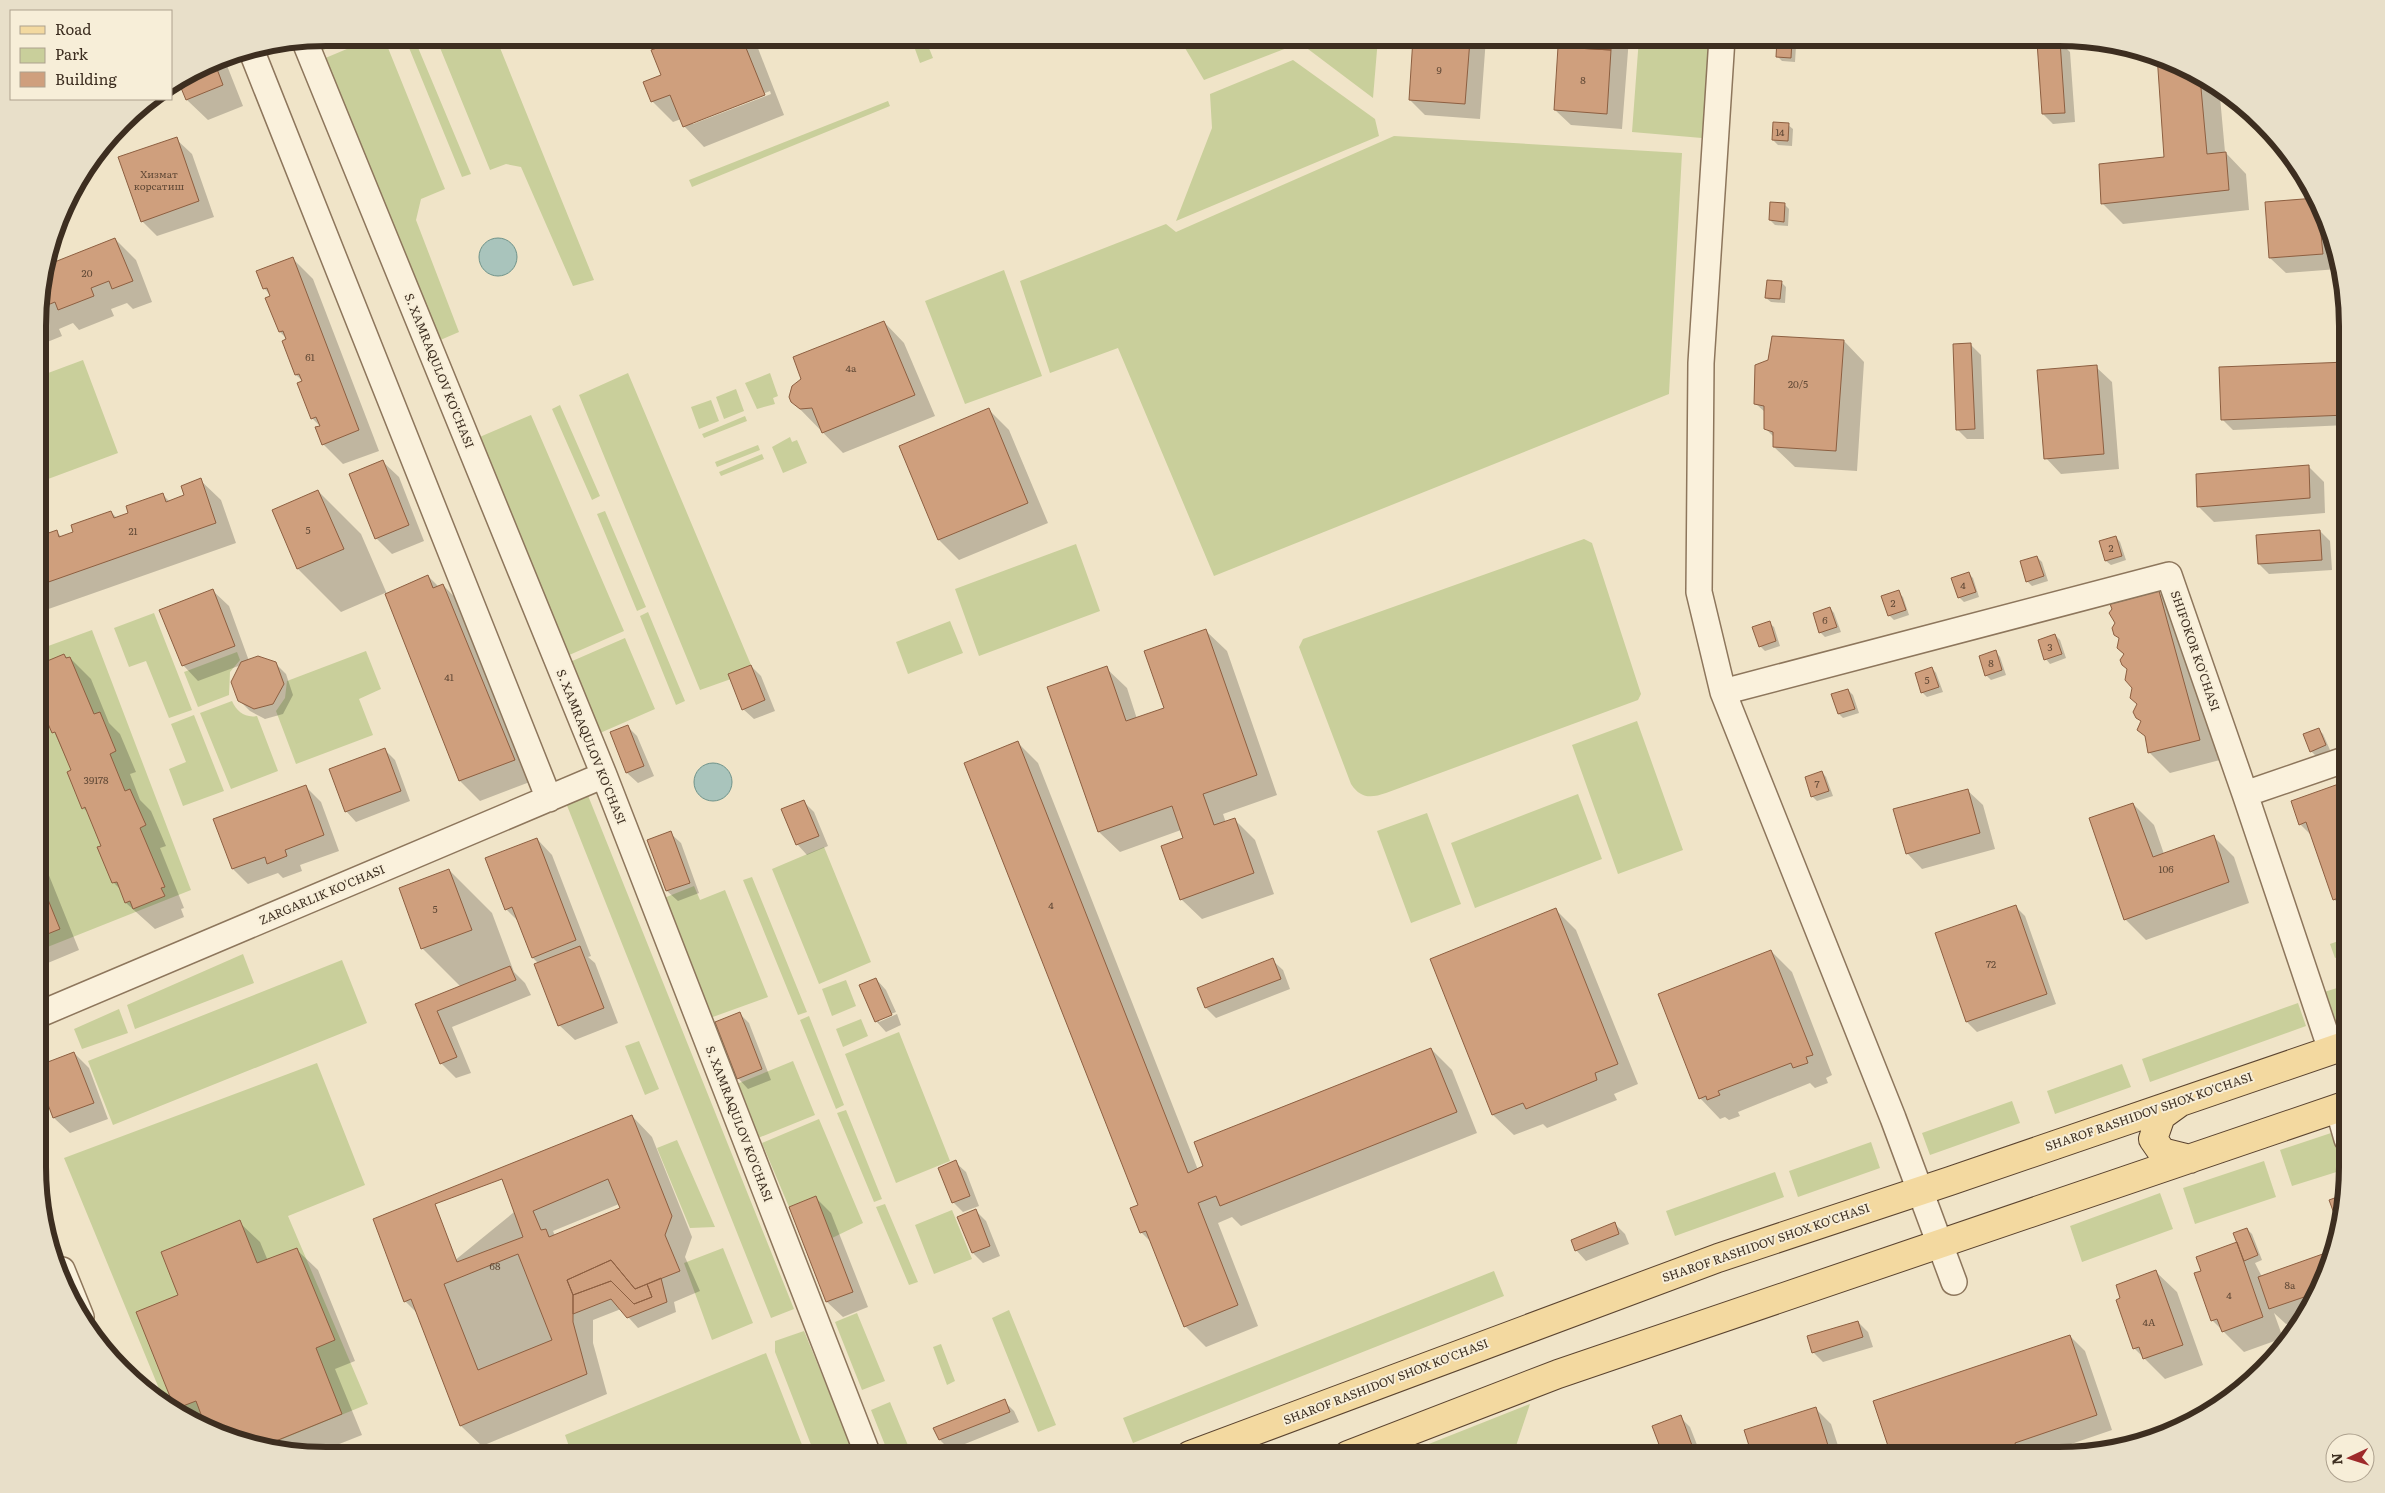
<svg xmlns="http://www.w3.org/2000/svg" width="2385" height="1493" font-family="Literata,serif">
  <rect width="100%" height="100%" fill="#f0e4c8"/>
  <path fill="#c9cf9b" d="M326,38H353L323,50L319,39Z
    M373,38H384L445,189L421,199L416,220L459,332L438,341L323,59Z
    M405,38H414L471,174L462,177Z
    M436,38H496L594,280L573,286L521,167L506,164L490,170Z
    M911,38H925L933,58L920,63Z
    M1160,38H1378L1373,98L1300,43L1204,80L1185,48Z
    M1639,38H1709L1702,138L1632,132Z
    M1293,60L1375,119L1379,136L1176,221L1212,128L1210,94Z
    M888,101L890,106L692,187L689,180Z
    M1394,136L1682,153L1669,394L1214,576L1118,348L1050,373L1020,281L1166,224L1176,232Z
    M1004,270L1042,376L965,404L925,301Z
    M83,360L118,453L40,482V376Z
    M628,373L751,665L729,674L731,679L700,690L579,395Z
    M770,373L778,396L773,398L775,404L757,409L745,383Z
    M736,389L744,411L724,419L716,397Z
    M711,400L719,421L699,429L691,407Z
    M560,405L600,496L592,500L552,409Z
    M531,415L624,631L567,656L475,439Z
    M745,416L747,421L704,438L702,434Z
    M790,437L792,442L797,440L807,463L783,473L772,447Z
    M758,445L760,450L717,467L715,462Z
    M762,454L764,459L721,476L719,472Z
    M605,511L646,607L637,611L597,514Z
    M1584,539L1592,543L1641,694L1638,700L1386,793C1371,798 1361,799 1351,784L1299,647L1303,639Z
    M1076,544L1100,611L979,656L955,589Z
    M648,612L685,701L676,705L640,616Z
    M154,613L192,710L169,718L146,661L129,667L114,628Z
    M950,621L963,653L908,674L896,642Z
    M92,630L191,890L40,950V649Z
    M625,638L655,709L600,733L570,662Z
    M366,651L381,689L359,699L373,735L296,764L276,711L285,698L287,681Z
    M237,652L240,660L230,672L229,695L198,707L184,672Z
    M232,701C237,712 245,718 257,716L278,771L231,789L200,713Z
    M194,715L224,791L183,806L169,769L186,762L171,724Z
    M1637,721L1683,850L1618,874L1572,745Z
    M587,793L794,1309L771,1318L566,803Z
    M1578,794L1602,859L1475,908L1451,843Z
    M1427,813L1461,904L1411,923L1377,831Z
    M824,847L871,962L819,984L772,869Z
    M752,877L807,1012L798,1015L743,880Z
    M694,886L700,900L725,890L768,997L710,1018L664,898Z
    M2347,938V953L2335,958L2330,944Z
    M243,954L254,983L135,1029L127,1005Z
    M342,960L367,1023L113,1125L88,1061Z
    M846,980L856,1006L832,1016L822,989Z
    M2347,985V1020L2334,1024L2324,992Z
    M2298,1003L2306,1026L2150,1082L2142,1059Z
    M119,1009L128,1033L82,1049L74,1029Z
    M809,1016L844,1105L836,1109L800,1020Z
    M861,1019L868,1036L843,1047L836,1029Z
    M899,1032L950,1161L896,1183L845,1054Z
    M639,1041L659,1089L645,1095L625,1046Z
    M793,1061L815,1115L758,1138L737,1084Z
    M317,1063L365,1185L288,1216L368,1404L263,1447L251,1446L167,1408L64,1158Z
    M2122,1064L2131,1087L2055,1114L2047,1091Z
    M2012,1101L2020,1123L1930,1155L1922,1133Z
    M846,1110L882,1199L874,1202L837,1113Z
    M819,1119L863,1223L832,1238L816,1197L789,1207L762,1143Z
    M2334,1132L2346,1169L2292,1186L2280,1150Z
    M677,1140L715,1227L690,1228L657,1148Z
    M1871,1142L1880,1168L1798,1197L1789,1171Z
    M2264,1161L2276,1197L2195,1224L2183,1188Z
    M1775,1172L1784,1197L1675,1236L1666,1211Z
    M2160,1193L2173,1229L2082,1262L2070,1226Z
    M885,1204L918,1282L909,1285L876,1207Z
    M952,1210L972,1259L934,1274L915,1225Z
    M723,1248L753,1323L712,1340L684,1263Z
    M1494,1271L1504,1296L1133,1443L1123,1418Z
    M1009,1310L1056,1425L1038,1432L992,1318Z
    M857,1313L885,1381L862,1390L835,1322Z
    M804,1331L855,1455H815L775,1352V1341Z
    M941,1344L955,1381L947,1385L933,1347Z
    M766,1353L806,1455H572L565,1435Z
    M890,1402L912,1455H889L871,1410Z
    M1530,1404L1513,1455H1401Z"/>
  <path fill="#a9c4bc" stroke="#6f938a" d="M479 257a19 19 0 1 1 38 0a19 19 0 1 1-38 0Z
    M694 782a19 19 0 1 1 38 0a19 19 0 1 1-38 0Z"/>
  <path fill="#0003" fill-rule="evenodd" d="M646,38H754L784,115L704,147L684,126L681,119L673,122L653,102L645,83L663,76L656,42L652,43ZM770,91L771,94L693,124V122Z
    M1414,38H1486L1480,119L1425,115L1410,100Z
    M1560,38H1629L1622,129L1571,125L1555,110Z
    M1792,41L1796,46L1795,62L1782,61L1777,56Z
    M2060,42L2070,52L2075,122L2053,124L2043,114Z
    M2158,56L2219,86L2225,152L2246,174L2249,210L2123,224L2103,204L2166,158Z
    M224,58L243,106L208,120L187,100L181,84L185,83L182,80L216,59Z
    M1788,125L1793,129L1792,146L1778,145L1773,140Z
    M176,139L192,154L214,217L157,236L142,221Z
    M2316,200L2336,246L2338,269L2286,273L2270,258Z
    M1785,205L1789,209L1788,226L1775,225L1770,220Z
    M115,239L136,260L152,302L133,309L127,303L111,309L114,316L79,330L73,323L59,329L62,336L40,345V289L47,266Z
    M292,258L313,279L379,451L343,464L323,444L321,427L312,418L304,382L296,375L288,340L280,332L272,297L264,288Z
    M1781,282L1786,287L1785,303L1771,302L1766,298Z
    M884,322L904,343L935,416L843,453L792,401Z
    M1844,341L1864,362L1857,471L1795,467L1774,447V437L1765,428L1766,413L1755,403Z
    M1971,345L1981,355L1984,439H1967L1957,429Z
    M2347,363V425L2233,430L2223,420Z
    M2096,367L2112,382L2119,469L2061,474L2046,458Z
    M989,410L1009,430L1048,523L959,560L939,540L900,447Z
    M383,462L399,477L424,541L392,554L376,538Z
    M2308,466L2324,482L2325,513L2214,522L2198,506Z
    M200,480L221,500L236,543L40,612V538L56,532L62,537L75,533L111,512L117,518L129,513L162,494L170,502L185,496Z
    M318,491L361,534L387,594L428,576L439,587L443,585L463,606L535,780L480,801L460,781L385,593L341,612L298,569L273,511Z
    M2320,531L2330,541L2332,570L2269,574L2259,564L2257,536Z
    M2116,537L2120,542L2126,560L2111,565L2106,561Z
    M2037,557L2042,562L2048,581L2032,586L2027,581Z
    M1968,573L1973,578L1979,597L1964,602L1959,597Z
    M213,591L229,606L249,661L275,663L286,674L293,695L283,714L265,719L250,711L239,700L241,665L198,681L183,665Z
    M1898,592L1903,597L1909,615L1894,620L1889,615Z
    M2159,592L2179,613L2220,760L2170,773L2149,752L2142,722L2137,717L2138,705L2125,655L2119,650L2120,639L2117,636Z
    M1830,608L1834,613L1841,632L1825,637L1820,632Z
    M1769,623L1774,627L1780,646L1765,651L1760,646Z
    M1206,631L1227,651L1277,795L1223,814L1226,823L1235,820L1255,840L1274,894L1202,919L1181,899L1184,839L1181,830L1120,852L1099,832L1106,668L1127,688L1137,719L1165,709Z
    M2055,635L2060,640L2066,658L2050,664L2046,659Z
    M1996,652L2000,657L2006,675L1991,680L1986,675Z
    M64,655L68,659L70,658L91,679L109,723L120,734L136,772L130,774L140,800L151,811L166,846L160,848L184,908L181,909L184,917L155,929L126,903L122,891L114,883L103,846L90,814L83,808L72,771L40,701L42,697L40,666Z
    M751,666L761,676L775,711L754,719L743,709Z
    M1932,668L1936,673L1943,692L1927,697L1922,692Z
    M1848,690L1853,695L1859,713L1843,718L1839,714Z
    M627,726L637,736L654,776L638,783L627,773L611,733Z
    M2318,729L2323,734L2330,750L2316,756L2311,751Z
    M1018,743L1038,763L1198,1170L1431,1049L1452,1070L1477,1133L1241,1226L1232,1217L1218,1223L1258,1326L1206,1347L1185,1326L1153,1244L1141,1232L1139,1205Z
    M385,750L395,760L410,801L356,822L346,811Z
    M1822,772L1826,777L1833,796L1817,801L1812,796Z
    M2347,782V912L2334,899L2313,837L2300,824Z
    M305,786L321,802L339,851L300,865L302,871L283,878L278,873L248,884L233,869Z
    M1967,790L1983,805L1995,849L1922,869L1907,853Z
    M804,802L814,812L828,846L807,855L797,844Z
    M2133,804L2154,825L2164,854L2213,836L2234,857L2249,903L2146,940L2125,919Z
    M670,833L681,843L699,893L678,901L667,891L649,841Z
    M537,839L552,855L591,956L588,957L595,963L618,1023L575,1040L559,1025L538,963L533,958L519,922L506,909Z
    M40,853L79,950L43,965L40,962Z
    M449,870L492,913L514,972L525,983L531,995L452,1027L471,1073L456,1078L441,1063L417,1005L461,987L422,948Z
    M2015,906L2025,916L2056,1004L1977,1032L1967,1022L1936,934Z
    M1556,910L1576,930L1638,1084L1614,1094L1617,1100L1547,1128L1543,1124L1514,1135L1493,1115Z
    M1771,951L1792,972L1832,1075L1826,1078L1828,1083L1815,1088L1810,1083L1738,1112L1740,1116L1729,1120L1725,1117L1720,1119L1700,1098Z
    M1272,960L1283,970L1290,989L1216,1018L1206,1008L1198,989Z
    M876,979L886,990L896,1012L879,1019V1022L897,1014L901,1025L886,1032L876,1021Z
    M739,1013L749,1023L771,1080L748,1089L738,1078Z
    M74,1053L89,1068L108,1119L70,1133L54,1118L40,1079V1066Z
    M632,1116L652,1137L692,1237L685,1257L700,1291L674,1302L676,1312L638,1328L621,1309L593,1320V1343L607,1394L482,1446L461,1426L419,1315L405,1301ZM619,1204L621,1209L555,1236L553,1231Z
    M955,1162L966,1172L979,1206L963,1212L953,1202Z
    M816,1198L831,1213L868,1307L843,1317L827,1302L790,1208Z
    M976,1211L986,1221L1000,1256L983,1263L973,1253L959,1218Z
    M239,1222L260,1242L268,1261L297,1250L318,1270L355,1361L335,1369L362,1435L314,1454L251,1446L182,1414L176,1408L180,1295Z
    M1615,1224L1625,1234L1629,1244L1586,1261L1576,1250L1572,1240Z
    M2247,1229L2252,1234L2262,1260L2255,1263L2262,1277L2334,1251L2332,1259L2303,1318L2286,1324L2274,1313L2283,1338L2244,1352L2212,1320L2202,1272L2238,1243Z
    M2156,1272L2177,1292L2203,1365L2165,1379L2134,1348Z
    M1858,1322L1868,1332L1873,1347L1823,1362L1813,1352Z
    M2070,1336L2085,1351L2112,1430L2039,1455H1892Z
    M1004,1401L1014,1411L1019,1422L950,1450L940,1440L935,1428Z
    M1816,1409L1831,1424L1841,1455H1753L1746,1431Z
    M1680,1417L1690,1427L1701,1455H1664L1653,1427Z"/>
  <path fill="#cf9f7d" stroke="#8d5f41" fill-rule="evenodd" d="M653,38H742L765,95L683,127L670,95L651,102L643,82L661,75L651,50L657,48Z
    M1413,38L1470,40L1465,104L1409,100Z
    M1434,38H1470V40Z
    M1559,38H1612L1611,50L1558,47Z
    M1777,39L1792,40L1791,58L1776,57Z
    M2060,41L2065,113L2042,114L2037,42Z
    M1558,47L1611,50L1607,114L1554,110Z
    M2157,55L2200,77L2207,154L2226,152L2229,190L2101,204L2099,164L2164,157Z
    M214,61L223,85L186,100L179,83Z
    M1773,122L1789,123L1788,141L1772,140Z
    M177,137L199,201L141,222L118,157Z
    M2316,198L2318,205L2323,254L2269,258L2265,202Z
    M1770,202L1785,203L1784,222L1769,220Z
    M115,238L133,281L112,289L109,281L91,288L94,296L58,310L55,302L40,308V289L47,265Z
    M293,257L359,430L322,445L315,427L320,426L316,417L311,419L297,383L302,381L299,374L295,375L282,341L286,339L283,331L279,332L265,298L270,296L267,288L263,289L256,271Z
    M1767,280L1782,281L1780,299L1765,298Z
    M884,321L915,395L822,433L812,408L800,409L791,402L789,397L792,386L801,379L793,357Z
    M1772,336L1844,340L1836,451L1773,447V432L1764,429V406L1754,404L1755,365L1768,360Z
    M1971,343L1975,429L1956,430L1953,344Z
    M2347,362V415L2221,420L2219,367Z
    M2097,365L2104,454L2044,459L2037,370Z
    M989,408L1028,503L938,540L899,446Z
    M383,460L409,525L375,539L349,474Z
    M2309,465L2310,498L2197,507L2196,474Z
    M201,478L216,523L40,585V536L57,530L59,537L73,532L71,525L111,511L114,518L128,513L126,506L163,493L166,502L184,495L181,486Z
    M318,490L344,549L297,569L272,510Z
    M2320,530L2322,560L2258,564L2256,535Z
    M2116,536L2122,556L2105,561L2099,541Z
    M2037,556L2044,576L2026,582L2020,561Z
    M1969,572L1976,592L1958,598L1951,578Z
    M428,575L433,588L443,584L515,760L459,781L385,594Z
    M213,589L235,646L182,666L159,610Z
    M1899,590L1906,610L1888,616L1881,596Z
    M2159,591L2200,740L2148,753L2145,736L2137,730L2141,721L2136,718L2133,712L2137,704L2130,698L2132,688L2125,680L2127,669L2122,665L2120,660L2124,654L2117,648L2119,638L2114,635L2112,628L2115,623L2109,613L2112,609L2110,604Z
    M1830,607L1837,627L1819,633L1813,613Z
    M1770,621L1776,641L1759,647L1752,627Z
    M1206,629L1257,775L1203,794L1214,825L1235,818L1254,873L1180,900L1161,846L1183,838L1172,806L1098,832L1047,687L1107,666L1126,721L1164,708L1144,651Z
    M2055,634L2062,654L2044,660L2038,640Z
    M1996,650L2002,670L1985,676L1979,656Z
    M64,654L66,658L70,657L94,714L100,712L116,751L110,754L125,791L130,789L146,825L140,828L165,887L161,888L165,896L133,909L130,901L125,903L117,882L112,883L97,847L101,846L85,807L82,809L67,772L71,770L55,732L52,733L40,705V664Z
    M258,656L276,662L284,684L273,704L254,709L238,701L231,682L241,662Z
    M751,665L765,700L742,710L728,674Z
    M1932,667L1939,687L1921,693L1915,673Z
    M1848,689L1855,709L1838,714L1831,694Z
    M628,725L644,766L626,773L610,732Z
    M2319,728L2326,745L2310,752L2303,734Z
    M1018,741L1188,1173L1203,1166L1194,1142L1431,1048L1457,1112L1220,1206L1216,1196L1198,1203L1238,1305L1184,1327L1146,1231L1140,1233L1130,1208L1138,1205L964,763Z
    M385,748L401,791L345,812L329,769Z
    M1822,771L1829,791L1811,797L1805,777Z
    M2347,781V895L2333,900L2306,822L2299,825L2291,801Z
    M306,785L324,835L285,850L287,856L267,864L265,857L232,869L213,819Z
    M1968,789L1980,833L1906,854L1893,809Z
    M804,800L819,836L796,845L781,809Z
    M2133,803L2153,857L2214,835L2229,882L2124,920L2089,818Z
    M671,831L690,883L666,891L647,840Z
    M537,838L576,940L532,958L512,907L505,910L485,858Z
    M449,869L472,930L421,949L399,888Z
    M40,880L60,929L40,937Z
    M2016,905L2047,994L1966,1022L1935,933Z
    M1556,908L1618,1064L1595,1073L1597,1080L1526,1109L1523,1103L1492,1115L1430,959Z
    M580,946L604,1008L558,1026L534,964Z
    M1771,950L1813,1055L1806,1057L1808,1063L1793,1068L1791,1063L1718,1091L1720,1095L1707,1100L1706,1096L1699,1099L1658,994Z
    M1273,958L1281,979L1205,1008L1197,988Z
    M510,966L516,980L437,1011L457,1057L440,1064L415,1004Z
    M876,978L892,1015L875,1022L859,985Z
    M740,1012L762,1069L737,1079L715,1022Z
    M74,1052L94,1103L53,1118L40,1083V1065Z
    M632,1115L672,1216L665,1235L680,1271L635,1289L611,1260L567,1280L573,1295V1322L587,1374L460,1426L411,1299L404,1302L373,1219ZM608,1179L620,1208L549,1237L546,1229L541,1230L533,1211Z
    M956,1160L970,1196L952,1203L938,1168Z
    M502,1179L523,1237L457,1262L435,1204Z
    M2343,1195L2344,1199L2339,1227L2329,1200Z
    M816,1196L853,1292L826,1302L789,1207Z
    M976,1209L990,1246L972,1253L957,1217Z
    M240,1220L257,1263L297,1248L335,1340L316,1348L342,1414L261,1447L251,1446L205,1425L196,1401L175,1409L136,1312L178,1295L161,1252Z
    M1615,1222L1619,1234L1575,1251L1571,1240Z
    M2247,1228L2258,1255L2244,1261L2233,1233Z
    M2237,1242L2263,1317L2222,1332L2217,1319L2211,1321L2194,1273L2201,1271L2196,1257Z
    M2334,1250L2332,1259L2316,1293L2269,1309L2258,1277Z
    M518,1254L552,1340L478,1370L444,1284Z
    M611,1260L635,1289L647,1284L652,1297L634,1304L611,1281L573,1295L567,1280Z
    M2156,1270L2183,1345L2143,1359L2139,1347L2133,1349L2116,1300L2120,1298L2116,1285Z
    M661,1278L667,1302L627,1318L611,1299L573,1314V1295L611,1281L634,1304L652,1297L647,1284Z
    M1858,1321L1863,1337L1812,1353L1807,1336Z
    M2070,1335L2097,1415L2015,1443L2017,1451L2006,1455H1891L1873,1401Z
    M1005,1399L1010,1412L939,1440L933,1428Z
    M1816,1407L1831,1455H1752L1744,1430Z
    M1681,1415L1694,1451L1684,1455H1663L1652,1426Z"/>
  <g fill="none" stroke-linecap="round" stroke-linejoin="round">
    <defs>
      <path id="street" d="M1722,38L1701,363L1699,592L1723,692L1893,1118L1954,1282
        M305,42L604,775L868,1455
        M252,52L549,799
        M1723,692L2169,575L2245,794L2331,1050
        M2245,794L2347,759
        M40,1014L604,775
        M2338,1108L2347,1139
        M62,1270L81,1317"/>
      <path id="primary" d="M2179,1103L2161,1116L2153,1139L2162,1152L2190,1159
        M1190,1455L1718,1258L1950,1181L2347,1045
        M1348,1455L1558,1374L2347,1105"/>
    </defs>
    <use href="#street" stroke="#8d765c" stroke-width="28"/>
    <use href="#primary" stroke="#5b4430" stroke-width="30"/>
    <use href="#street" stroke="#faf1dc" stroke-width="25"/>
    <use href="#primary" stroke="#f3d9a0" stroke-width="28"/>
  </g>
  <g text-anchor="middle" stroke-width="4" stroke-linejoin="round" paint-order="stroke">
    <g font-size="10" fill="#624a37">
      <text x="1439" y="74">9</text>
      <text x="1583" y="84">8</text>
      <text x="1780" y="136">14</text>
      <text x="159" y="178">Хизмат<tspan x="159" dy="12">корсатиш</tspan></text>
      <text x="87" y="277">20</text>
      <text x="310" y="361">61</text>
      <text x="851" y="372">4a</text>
      <text x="1798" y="388">20/5</text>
      <text x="308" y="534">5</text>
      <text x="133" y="535">21</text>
      <text x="2111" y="552">2</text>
      <text x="1963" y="589">4</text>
      <text x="1893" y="607">2</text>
      <text x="1825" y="624">6</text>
      <text x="2050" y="651">3</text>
      <text x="1991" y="667">8</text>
      <text x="449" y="681">41</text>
      <text x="1927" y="684">5</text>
      <text x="96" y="784">39178</text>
      <text x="1817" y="788">7</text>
      <text x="2166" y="873">106</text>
      <text x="1051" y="909">4</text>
      <text x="435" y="913">5</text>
      <text x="1991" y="968">72</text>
      <text x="495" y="1270">68</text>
      <text x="2290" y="1289">8a</text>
      <text x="2229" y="1299">4</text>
      <text x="2149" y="1326">4А</text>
    </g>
    <g font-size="12" fill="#3d2e20" stroke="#f7eed8">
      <text transform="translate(439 371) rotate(68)" y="4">S. XAMRAQULOV KO'CHASI</text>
      <text transform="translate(2195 651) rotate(71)" y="4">SHIFOKOR KO'CHASI</text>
      <text transform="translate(591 747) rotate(68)" y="4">S. XAMRAQULOV KO'CHASI</text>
      <text transform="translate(322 895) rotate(-23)" y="4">ZARGARLIK KO'CHASI</text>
      <text transform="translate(2149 1112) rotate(-19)" y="4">SHAROF RASHIDOV SHOX KO'CHASI</text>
      <text transform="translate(739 1124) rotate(69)" y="4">S. XAMRAQULOV KO'CHASI</text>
      <text transform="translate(1766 1243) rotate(-19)" y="4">SHAROF RASHIDOV SHOX KO'CHASI</text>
      <text transform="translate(1386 1382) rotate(-21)" y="4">SHAROF RASHIDOV SHOX KO'CHASI</text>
    </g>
  </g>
  <path d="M0 0H2385V1493H0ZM326 46H2059A280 280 0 0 1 2339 326V1167A280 280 0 0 1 2059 1447H326A280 280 0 0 1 46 1167V326A280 280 0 0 1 326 46Z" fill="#e8dfc9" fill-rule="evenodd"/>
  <path fill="none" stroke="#3d2e20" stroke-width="6" d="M326 46H2059A280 280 0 0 1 2339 326V1167A280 280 0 0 1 2059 1447H326A280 280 0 0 1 46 1167V326A280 280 0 0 1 326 46Z"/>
  <rect x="10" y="10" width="162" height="90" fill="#f7eed8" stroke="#ada18e"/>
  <rect x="20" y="26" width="25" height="8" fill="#f3d9a0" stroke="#ada18e"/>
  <text x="55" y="35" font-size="15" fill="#3d2e20">Road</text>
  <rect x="20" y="48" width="25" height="15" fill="#c9cf9b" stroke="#ada18e"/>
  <text x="55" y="60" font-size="15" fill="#3d2e20">Park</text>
  <rect x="20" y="72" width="25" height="15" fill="#cf9f7d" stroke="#ada18e"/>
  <text x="55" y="85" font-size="15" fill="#3d2e20">Building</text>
  <g transform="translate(2350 1458) rotate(266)"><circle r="24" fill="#f7eed8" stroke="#ada18e"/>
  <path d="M0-4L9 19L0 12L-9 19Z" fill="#9e2a2b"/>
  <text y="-8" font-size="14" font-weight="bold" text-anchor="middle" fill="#3d2e20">N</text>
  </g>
</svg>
